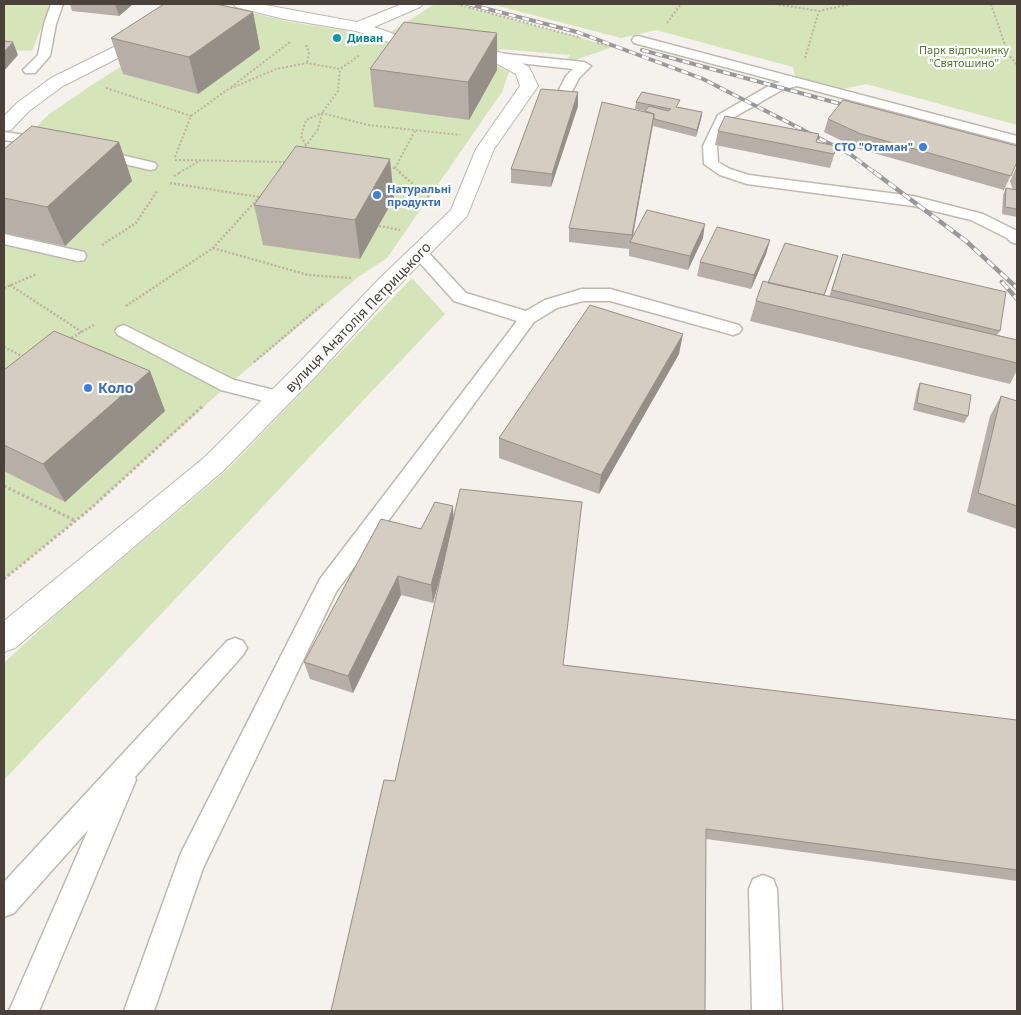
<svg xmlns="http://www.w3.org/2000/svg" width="1021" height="1015" font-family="'Noto Sans',sans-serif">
  <rect width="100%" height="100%" fill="#f5f1ec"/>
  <path fill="#d5e5b9" d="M4,4H51L32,51L4,50Z
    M435,4H457L613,47L564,64L570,55L500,49L498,54L389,33Z
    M491,4H1017V125L866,84L838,90L796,79L793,67L656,30L621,38Z
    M245,11L290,22L343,30L378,41L497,66L509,72L502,92L387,258L357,278L228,385L89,510L4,579V161L48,115L93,84L184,27Z
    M412,278L445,314L4,780V663L60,611L227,470Z"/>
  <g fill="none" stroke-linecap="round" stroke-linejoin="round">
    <defs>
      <path id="lane" d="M51,4H63L56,24L50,56L35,73H25L23,70L38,55L44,24Z
        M638,36L1017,136V144L797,86L782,90L729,120L717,146L718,162L730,169L749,175L913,196L983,214L1017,231V244L1011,242L1007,238L971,220L913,206L747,184L720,175L704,164L703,146L718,115L772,84L781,82L634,43L632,40L634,37Z
        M497,53L584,62L591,66L579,78L564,107L559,108L552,104L566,76L573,69L492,60L491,57Z
        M4,132L45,138L50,139L52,142L50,145L45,146L4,140Z
        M96,149L155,163L157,166L155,169L150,170L91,156L89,153L91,150Z
        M4,234L84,252L86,256L84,260L78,261L4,244Z
        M419,248L425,249L466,293L526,311L545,300L582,289H610L739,325L742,329L739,333L733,335L610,301H583L557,308L534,322L336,592L203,868L154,1011H124L181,853L320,579L517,321L454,301L411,253L413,249Z
        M124,325L234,380L286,393L289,398L286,403L279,405L221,390L118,335L115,331L118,327Z
        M235,638L243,641L247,648L243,655L135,777L136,780L39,1011H9L88,830L14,913L4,917V882L227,641Z
        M763,875L773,879L777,889L782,1011H752L749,889L753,879Z"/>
      <path id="street" d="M201,4H221L218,7L63,86L29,111L11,130L4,131V116L17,103L51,78Z
        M233,4H260L357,22L402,4H423L420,7L374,27L403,37L503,53L529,67L538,86L494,149L467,216L395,289L315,377L223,471L15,648L4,652V621L205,457L297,365L379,279L451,210L476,149L520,86L516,74L492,61L400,46L356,31L284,19L236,7Z"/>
    </defs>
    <use href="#lane" stroke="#c0b8af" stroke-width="3"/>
    <use href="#street" stroke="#c0b8af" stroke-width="2"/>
    <path stroke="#c0b2a1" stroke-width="2" stroke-dasharray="2 2" stroke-linecap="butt" d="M457,4L581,38
      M775,4L819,11L851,4
      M991,4L1008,54L1017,65
      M667,23L681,4
      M597,43L615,47
      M306,45L309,52L307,63
      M805,58L819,11
      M231,87L290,42
      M106,88L191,116
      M306,145L301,136L306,120L322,113L368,125L460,135
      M303,150L318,129L322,113L338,91L340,69
      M175,157L191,116L227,90L276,69L307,63L340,69L360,55
      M175,160L288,162
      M389,168H395L401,173
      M395,168L415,131
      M179,173L201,160"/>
    <path stroke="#c0b2a1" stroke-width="2.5" stroke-dasharray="2 2" stroke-linecap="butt" d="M399,172L426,195
      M174,176L181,172
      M170,183L259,197
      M421,207L437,184
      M379,226L400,230
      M102,245L136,223L157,191
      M213,248L308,275L351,278
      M10,285L82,332
      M4,288L37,274
      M126,306L213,248L263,193
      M68,340L95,324
      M4,347L26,358
      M254,362L324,303"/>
    <path stroke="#c0b2a1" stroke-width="3" stroke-dasharray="2.5 2.5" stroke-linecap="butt" d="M4,486L76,521
      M4,579L89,510L204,405"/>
    <use href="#lane" fill="#fff" fill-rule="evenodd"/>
    <use href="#street" fill="#fff" fill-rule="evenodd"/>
    <defs>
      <path id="rail-far1" d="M468,4L577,32L703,79L850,154L875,173
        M642,50L852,107"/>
      <path id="rail" d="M874,172L966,241L1017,288
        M1002,282L1017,299"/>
    </defs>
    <use href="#rail-far1" stroke="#999" stroke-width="4"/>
    <use href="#rail" stroke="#999" stroke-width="4.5"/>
    <use href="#rail-far1" stroke="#fff" stroke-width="2.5" stroke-dasharray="7" stroke-linecap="butt"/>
    <use href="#rail" stroke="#fff" stroke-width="3" stroke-dasharray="9" stroke-linecap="butt"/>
  </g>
  <path fill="#b7afa7" d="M70,4H133L119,16L72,11Z
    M253,12L260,49L198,94L123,74L111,38Z
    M370,69L497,70L469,120L374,107Z
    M578,92V106L551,187L511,183V169Z
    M636,102L679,107L702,112L701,119L696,137L653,126L632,238H703L688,270L629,256V249L569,242V228L645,111L635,109Z
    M828,119L1017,162L1004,190L856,148L824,132Z
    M718,131L816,142L837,146L830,168L715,145Z
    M119,142L132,181L65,246L4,233V149Z
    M1016,168H1017V217L1002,214L1003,195L1006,188L1013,190L1010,181Z
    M394,198L360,259L263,245L254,205Z
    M770,240L766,254L751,289L697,276L700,262Z
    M843,254L1000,331L997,335L1017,340V370L1010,384L750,321L756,301L834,270L824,296L829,297Z
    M679,354L599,494L499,458V438Z
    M4,370L150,371L165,411L65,502L4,471Z
    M920,383L968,416L964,423L913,410L917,390Z
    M1001,396L1017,401V529L967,512L990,416Z
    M453,506V519L563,665L1017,720V881L706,839L395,781L443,567L433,603L401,595L353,693L310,679L304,662L421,529Z"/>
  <path fill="#958f88" d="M115,4H133L119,16Z
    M253,12L260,49L198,94L189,57Z
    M497,33V70L469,120L468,82Z
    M13,42L18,55L4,71V52Z
    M578,92V106L551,187L552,174Z
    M702,112L701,119L696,137L697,130Z
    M654,114L652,127L632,242V235Z
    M119,142L132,181L65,246L47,207Z
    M390,159L394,198L360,259L355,220Z
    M705,224L703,238L688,270L690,256Z
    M770,240L766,254L751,289L754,275Z
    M683,334L679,354L599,494L601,475Z
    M150,371L165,411L65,502L43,464Z
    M453,506L454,525L433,603L431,585Z
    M398,576L401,595L353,693L348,676Z"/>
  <path fill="#d5ccc2" stroke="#958f88" d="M164,4H216L253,12L189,57L111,38Z
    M404,22L497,33L468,82L370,69Z
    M4,41L13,42L4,52Z
    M541,89L578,92L552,174L511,169Z
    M642,92L680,100L676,107L702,112L697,130L654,119V114L645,111L649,106L668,111L671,109L636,102Z
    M843,100L1017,146V162L1011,176L861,134L828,119Z
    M602,102L654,114L632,235L569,228Z
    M725,116L819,134L816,142L837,146L834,154L718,131Z
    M32,126L119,142L47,207L4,198V149Z
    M296,146L390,159L355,220L254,205Z
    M1006,188L1017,190V209L1005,207Z
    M647,210L705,224L690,256L630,242Z
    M717,227L770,240L754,275L700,262Z
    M785,243L838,256L824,295L768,283Z
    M843,254L1006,292L1000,331L832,290Z
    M763,281L1017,340V363L756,301Z
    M590,305L683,334L601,475L499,438Z
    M54,331L150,371L43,464L4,445V370Z
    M920,383L971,395L968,416L917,403Z
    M1001,396L1017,401V506L978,493Z
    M460,489L582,502L563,665L1017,720V870L706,829L705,1011H331L384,780L395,781Z
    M435,502L453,506L431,585L398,576L348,676L304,662L381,519L421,529Z"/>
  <circle fill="#0f9aa8" stroke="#fff" stroke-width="2" cx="337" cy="38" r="5"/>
  <g fill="#3f7fe0" stroke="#fff" stroke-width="2">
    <circle cx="923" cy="147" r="5"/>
    <circle cx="377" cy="195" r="5"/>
    <circle cx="88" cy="388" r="5"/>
  </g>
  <g text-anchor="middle" stroke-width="4.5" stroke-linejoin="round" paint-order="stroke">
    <g font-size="11" font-weight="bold" fill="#0d838f" stroke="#fff" text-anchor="start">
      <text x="347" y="42">Диван</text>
    </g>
    <g font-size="11" fill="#527631" stroke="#fff">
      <text x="964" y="54">Парк відпочинку<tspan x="964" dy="13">"Святошино"</tspan></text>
    </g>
    <g font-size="11" font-weight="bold" fill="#366cbe" stroke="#fff" text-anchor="end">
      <text x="913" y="151">СТО "Отаман"</text>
      <text x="387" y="193" text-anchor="start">Натуральні<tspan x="387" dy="13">продукти</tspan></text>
    </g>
    <g font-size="14" fill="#49413a" stroke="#fff">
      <text transform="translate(358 317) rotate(-46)" y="5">вулиця Анатолія Петрицького</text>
    </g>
    <g font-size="14" font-weight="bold" fill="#366cbe" stroke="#fff" text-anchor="start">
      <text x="98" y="393">Коло</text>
    </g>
  </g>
  <rect width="1021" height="1015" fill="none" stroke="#49413a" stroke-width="10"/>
</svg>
